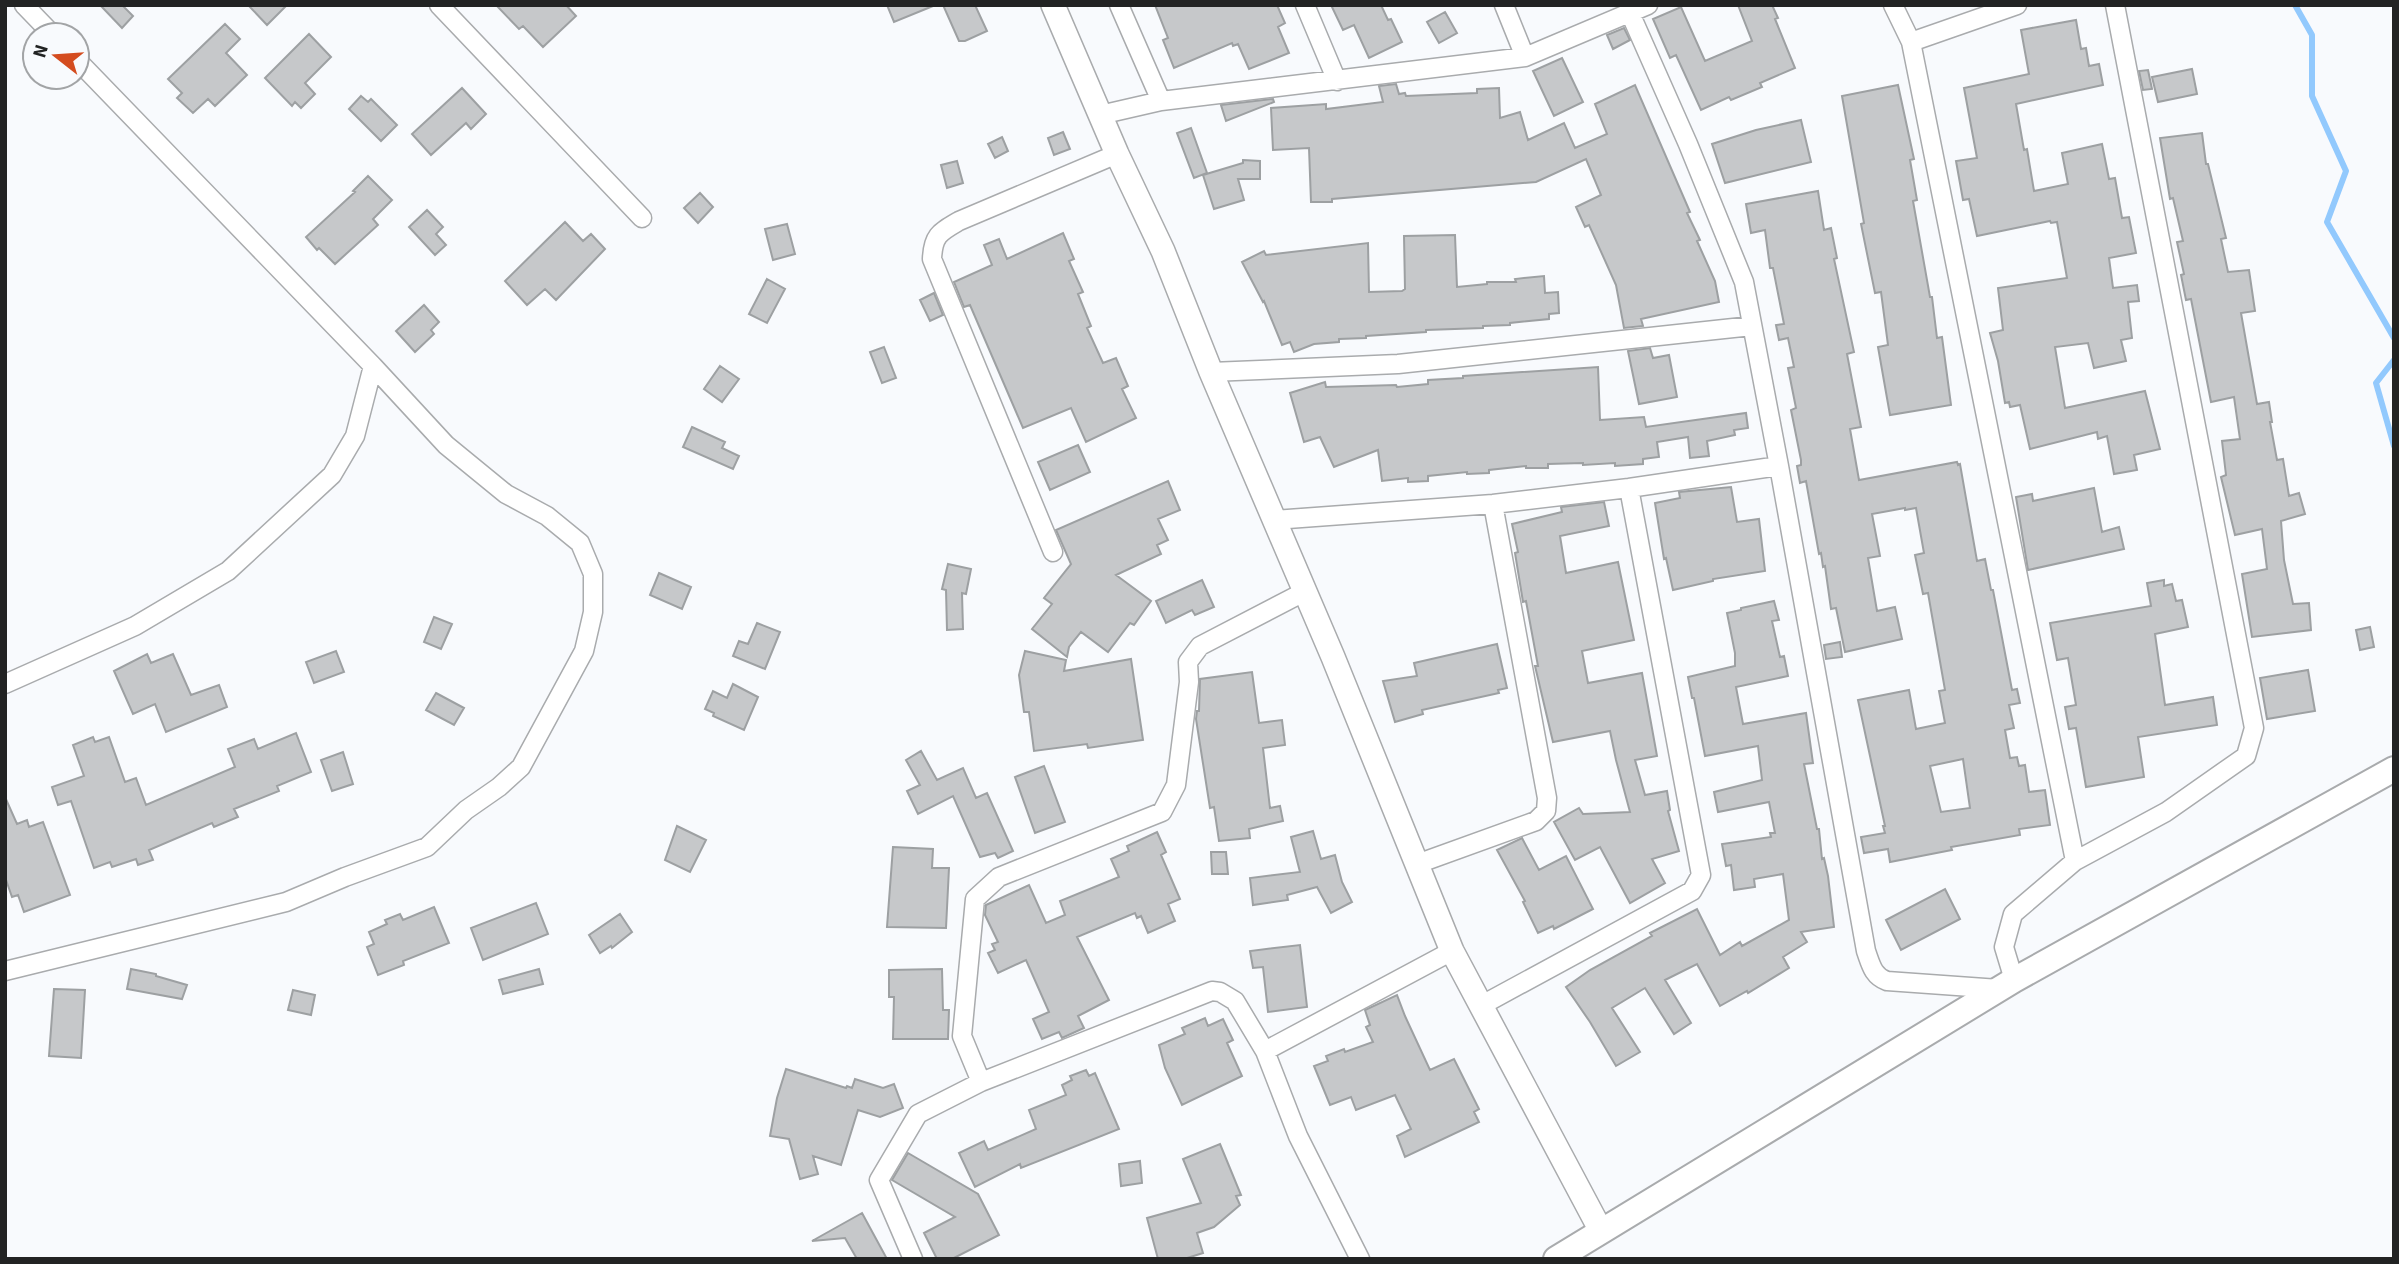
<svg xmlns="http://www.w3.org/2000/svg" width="2399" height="1264" font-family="'Source Sans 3',sans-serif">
  <rect width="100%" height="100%" fill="#f8fafd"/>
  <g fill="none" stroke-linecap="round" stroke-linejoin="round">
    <path stroke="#92c9fd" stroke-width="6" d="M2295,5L2312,35V96L2346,171L2327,222L2394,338
      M2394,360L2376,383L2394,446"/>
  </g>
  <path fill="#c6c8ca" stroke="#9da0a2" stroke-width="2" fill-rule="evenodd" d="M100,5H122L133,16L122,28Z
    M248,5H287L267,25Z
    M496,5H566L576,16L543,47L523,26L519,29Z
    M887,5H933V6L894,22Z
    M943,5H975L987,31L965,41H959Z
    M1155,5H1277L1285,23L1278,27L1289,53L1249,69L1238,44L1233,46L1232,43L1174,68L1163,40L1168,38Z
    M1331,5H1381L1388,20L1391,19L1402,42L1369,58L1354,25L1343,30Z
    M1738,5H1772L1778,18L1775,19L1795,68L1760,83L1762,87L1731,100L1729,97L1701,110L1676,55L1670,58L1653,19L1681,7L1705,61L1752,41Z
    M1445,12L1457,33L1439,43L1427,22Z
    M2076,20L2081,49L2086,48L2089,66L2099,64L2103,85L2016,104L2024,150L2027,149L2034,191L2068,184L2062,153L2102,144L2109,179L2115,178L2122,218L2129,217L2136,253L2109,258L2113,288L2137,285L2139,301L2128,302L2132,338L2121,340L2126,361L2094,368L2088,343L2055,347L2065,408L2145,391L2160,449L2134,455L2137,470L2114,474L2107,436L2098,439L2097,432L2030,449L2020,405L2010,407L2009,402L2005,403L1998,361L1990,333L2003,330L1998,288L2067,278L2057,222L2051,223L2050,221L1977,236L1969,199L1963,200L1956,161L1977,158L1964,88L2029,74L2021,30Z
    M225,24L240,39L226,53L247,75L215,106L208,99L193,113L177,98L182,93L168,79Z
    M1624,28L1630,40L1613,49L1607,35Z
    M309,34L331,57L305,83L315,94L301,108L295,102L292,106L265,78Z
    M1562,58L1583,102L1554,116L1533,71Z
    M2192,69L2197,94L2158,102L2152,77Z
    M2148,70L2152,89L2143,90L2139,71Z
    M1396,84L1399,94L1405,93L1406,96L1477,93V89L1499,88L1500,118L1520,112L1528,140L1564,123L1575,148L1607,134L1595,104L1635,85L1690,212L1687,213L1700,240L1697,241L1715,281L1719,302L1641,319L1643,326L1624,328L1616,285L1589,225L1585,227L1576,207L1601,195L1586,159L1536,182L1332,199V202H1311L1309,148L1273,150L1271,108L1326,104V109L1383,102L1379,86Z
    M1898,85L1914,159L1910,160L1917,200L1913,201L1930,297H1932L1937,338L1942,337L1951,405L1890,415L1878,347L1888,345L1881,292L1875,293L1861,224L1864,223L1842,96Z
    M462,88L486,114L471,129L466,123L431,155L412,134Z
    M361,96L368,102L371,99L397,125L381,141L349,109Z
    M1273,99L1274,102L1226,121L1221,105Z
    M1801,120L1811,162L1725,183L1712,144L1756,130Z
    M1191,128L1207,173L1194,178L1177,133Z
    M1063,132L1070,149L1054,155L1048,138Z
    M2202,133L2206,164H2208L2226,238L2221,239L2228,272L2249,270L2255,311L2241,313L2257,404L2269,402L2272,422H2270L2277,460L2283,459L2289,496L2299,493L2305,514L2281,521L2284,560L2293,604L2309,603L2311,630L2252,637L2242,574L2267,569L2262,529L2235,535L2221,477L2226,475L2222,441L2240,439L2234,397L2211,402L2191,299L2186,300L2181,275L2184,274L2177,242L2183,241L2173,198L2170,199L2160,138Z
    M1002,137L1008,151L995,158L988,144Z
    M1243,160L1260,161V179H1238L1244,200L1214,209L1203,175L1243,163Z
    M957,161L963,183L947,188L941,165Z
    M368,176L392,200L373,219L378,225L335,264L319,248L317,250L306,237L355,192L353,191Z
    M1818,191L1824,230L1831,228L1837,258L1834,259L1854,352L1847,354L1861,427L1850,429L1859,480L1957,462L1958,465L1960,464L1977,561L1985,559L1991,590H1993L2012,690L2017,689L2020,703L2009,705L2014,728L2005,730L2010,758L2017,757L2019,766L2025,765L2029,792L2045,790L2050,825L2019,829L2020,835L1951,847L1952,850L1890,862L1888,849L1864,853L1861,837L1885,833L1883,826H1885L1858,700L1909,690L1916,729L1945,723L1939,691L1945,690L1928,593L1923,594L1915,555L1924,553L1916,508L1905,510V508L1872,514L1880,556L1868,558L1877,611L1895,607L1902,639L1845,652L1836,608L1831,609L1825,566L1823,567L1821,553L1819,554L1806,481L1800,483L1797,466L1801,465V460L1791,410L1796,408L1788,368L1794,367L1788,338L1779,340L1776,325L1784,324L1773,268H1770L1765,230L1751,233L1746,204ZM1963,759L1970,808L1941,812L1930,766Z
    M700,193L713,207L698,223L684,208Z
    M427,210L443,227L436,234L446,245L435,255L409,227Z
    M565,222L583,241L591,234L605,249L556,300L545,289L527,305L505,281Z
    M787,224L795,254L773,260L765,229Z
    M1063,233L1074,259L1069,261L1083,292L1078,294L1091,326L1087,328L1103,363L1116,358L1128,386L1122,389L1136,418L1086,442L1071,408L1023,428L970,305L964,307L954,282L992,265L984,245L999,239L1007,259Z
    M1455,235L1457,287L1487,284V282H1516L1515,279L1544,276L1545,293L1558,292L1559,313L1549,314V319L1510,323V325L1483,326V328L1426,330V332L1366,336V338L1339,339V342L1314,344L1294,352L1290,342L1282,345L1264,301L1263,302L1242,262L1264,251L1266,255L1368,243L1369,292L1402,291L1405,289L1404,236Z
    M767,279L785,289L767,323L749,314Z
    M934,293L943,315L930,321L920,300Z
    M424,305L439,322L431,330L434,334L415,352L396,331Z
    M884,347L896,378L882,383L870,352Z
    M1650,348L1653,358L1669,355L1677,397L1639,404L1628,351Z
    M720,366L739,379L722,402L704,389Z
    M1598,367L1600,420L1644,417L1646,427L1746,413L1748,428L1734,430L1735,435L1707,441L1709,456L1690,458L1688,437L1657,442L1659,457L1643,459V464L1615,466V463L1583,465V463L1548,464V468H1526V466L1489,470V473L1467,474V472L1428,476V481L1408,482V478L1382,481L1378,450L1334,467L1320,437L1304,442L1290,393L1325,382L1326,387L1396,385L1397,387L1428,384V380L1463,378V376Z
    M692,427L725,442L722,448L739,456L733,469L683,447Z
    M1078,445L1090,472L1050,490L1038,462Z
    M1168,481L1180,510L1158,519L1168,540L1157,545L1161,554L1116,575L1151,601L1134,625L1130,623L1108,652L1081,632L1069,647L1067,657L1032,629L1052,604L1044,598L1071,564L1056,530Z
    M1731,487L1737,522L1759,519L1765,571L1713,579V581L1673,590L1666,558L1664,559L1655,503L1680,498L1679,492Z
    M2094,488L2102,532L2119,527L2124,549L2028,570L2016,497L2032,494L2033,501Z
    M1604,502L1609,526L1560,536L1566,573L1618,562L1634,640L1582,651L1588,683L1642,673L1657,756L1635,760L1645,795L1667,791L1670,810L1668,811L1679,851L1652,859L1665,883L1630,903L1600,847L1575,860L1554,822L1579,808L1583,814L1630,812L1616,760L1610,731L1553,742L1535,666H1538L1526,601L1523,602L1515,553L1518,552L1512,524L1562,512L1561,507Z
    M948,564L971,569L966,594L962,593L963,629L947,630L946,590L942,589Z
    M659,573L691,587L682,609L650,595Z
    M1202,580L1214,607L1195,615L1192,610L1166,623L1156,601Z
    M2164,580V586L2172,584L2176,601L2182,600L2188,627L2155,634L2165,705L2213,697L2217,725L2138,737L2144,777L2086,787L2076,728L2069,729L2065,707L2076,705L2068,658L2057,660L2050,623L2151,606L2147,583Z
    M1774,601L1779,620L1772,621L1780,657L1784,656L1788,676L1736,687L1743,724L1806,713L1813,763L1804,764L1817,829H1819L1822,859L1824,858L1828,876L1834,927L1801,932L1807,942L1783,957L1789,968L1748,993L1747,991L1720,1006L1697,964L1665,980L1691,1023L1674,1034L1645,988L1612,1008L1640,1052L1616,1066L1590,1022L1566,987L1590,970L1652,936L1650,933L1697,909L1720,955L1740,942L1742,946L1789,920L1783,874L1754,879L1755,887L1734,890L1731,865L1726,866L1722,844L1771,837L1770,833H1775L1769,802L1718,812L1714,792L1762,780L1758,746L1705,756L1694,698H1692L1688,677L1735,666V653L1727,613L1741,610V608Z
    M434,617L452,624L441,649L424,642Z
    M757,623L780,632L765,669L733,656L739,641L748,644Z
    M2370,627L2374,647L2360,650L2356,630Z
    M1840,642L1842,657L1826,659L1824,645Z
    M1497,644L1507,688L1498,690L1499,693L1422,710L1423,714L1395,722L1383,681L1417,676L1414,663Z
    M336,651L344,672L314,683L306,662Z
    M1025,651L1066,660L1064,671L1131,659L1143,740L1088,748L1087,744L1034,751L1029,712H1024L1019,675Z
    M147,654L151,663L173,654L191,695L219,685L227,707L166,732L155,704L133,714L114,671Z
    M2308,670L2315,711L2267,719L2260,678Z
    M1252,672L1259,723L1282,720L1285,745L1263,748L1270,808L1280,806L1283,821L1249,829L1250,838L1219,841L1214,807L1210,808L1196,719L1197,711H1199L1200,679Z
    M733,684L758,697L744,730L713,716L714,713L705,709L713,691L727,698Z
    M436,693L464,708L454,725L426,710Z
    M296,733L311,772L277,786L279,791L234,809L238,817L214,827L212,823L149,850L153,860L138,865L136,859L112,867L110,862L94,868L71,801L58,805L52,787L84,776L73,745L93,737L95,742L109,737L125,782L136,778L146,805L235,767L228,749L254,739L258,749Z
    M921,751L937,780L963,768L976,798L987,793L1013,851L998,858L995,853L980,857L953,796L918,814L907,791L920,785L906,760Z
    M343,752L353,784L332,791L321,760Z
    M1044,766L1065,822L1035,833L1015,777Z
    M5,797L17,824L27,820L29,827L43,822L70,895L24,912L18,895L12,897L5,877Z
    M677,826L706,840L690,872L665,860Z
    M1313,831L1321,859L1335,855L1342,882L1352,902L1331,913L1317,887L1287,895L1288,900L1253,905L1250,878L1300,872L1291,837Z
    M1157,832L1166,852L1161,855L1180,899L1168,904L1175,921L1148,933L1141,916L1137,918L1135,913L1077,937L1109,1000L1078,1016L1084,1028L1062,1038L1059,1032L1042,1039L1033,1019L1049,1012L1026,960L998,973L988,953L995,950L992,944L998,942L985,915L986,905L1029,885L1046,923L1065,915L1060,901L1119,877L1111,859L1129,851L1127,846Z
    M1522,838L1539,870L1566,856L1593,909L1554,929L1553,926L1538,933L1523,902L1525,901L1497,850Z
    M893,847L933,849L932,868H949L946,928L887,927Z
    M1211,852H1226L1228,874H1212Z
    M1945,889L1960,919L1901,950L1886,920Z
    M536,903L548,934L483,960L471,928Z
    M434,907L449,943L403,961L404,965L378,975L367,947L374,944L369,932L387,924L385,920L400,914L403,920Z
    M620,914L632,932L612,948L611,946L600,953L589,935Z
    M1300,945L1307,1007L1268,1012L1263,967L1253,968L1250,951Z
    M131,969L156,974V976L187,985L182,999L127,989Z
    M539,969L543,984L503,994L499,980Z
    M942,969L943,1010H949L948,1039H893L894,997H889V970Z
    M54,989L85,990L81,1058L49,1056Z
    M293,990L315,995L311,1015L288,1010Z
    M1397,995L1405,1016L1430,1070L1454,1059L1479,1109L1474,1112L1479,1122L1405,1157L1397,1136L1411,1129L1395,1095L1356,1110L1351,1097L1330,1105L1314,1066L1328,1061L1326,1056L1344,1049L1345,1052L1373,1042L1366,1027L1370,1025L1365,1010Z
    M1205,1018L1208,1026L1223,1019L1233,1040L1227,1043L1242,1076L1182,1105L1165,1068L1159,1045L1185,1034L1182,1028Z
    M786,1069L846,1088L847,1086L852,1088L855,1079L883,1088L894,1084L903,1108L880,1117L858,1110L841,1165L813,1156L818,1174L800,1179L789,1139L770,1136L777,1098Z
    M1086,1070L1089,1076L1095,1073L1119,1129L1021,1168L1020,1164L975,1187L959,1153L984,1141L988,1150L1036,1129L1029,1110L1066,1095L1062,1085L1072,1080L1070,1076Z
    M1220,1144L1241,1195L1236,1196L1240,1205L1214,1227L1197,1233L1203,1253L1184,1259H1158L1147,1218L1201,1203L1183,1159Z
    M908,1153L978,1194L999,1235L952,1259H937L924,1233L955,1217L892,1180Z
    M1140,1161L1142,1183L1121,1186L1119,1164Z
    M862,1213L887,1259H857L845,1238L812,1241Z"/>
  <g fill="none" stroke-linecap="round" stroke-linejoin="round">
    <defs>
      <path id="minor" d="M24,5L53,35
        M439,5L642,218
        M1119,5L1161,101
        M1305,5L1337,81
        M1504,5L1525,57
        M1893,5L1911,42L2075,861L2013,914L2004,947L2014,980
        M1630,13L1688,144L1744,282L1779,466L1866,951C1871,965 1873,976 1887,981L1999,989
        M1911,42L2017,5
        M1100,115L1161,101L1525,57L1648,5
        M1211,372L1398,364L1752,326
        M1274,520L1493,504L1629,488L1779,466
        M1053,552L932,259C933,235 940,232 959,221L1117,154
        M5,684L135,626L228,571L332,475L355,436L373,366
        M2075,861L2166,812L2246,756L2254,728L2115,5
        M1417,864L1536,821L1546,811L1547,798L1493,504
        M5,971L286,902L345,877L427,847L466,810L499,787L521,767L584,651L593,612V574L580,543L547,516L506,494L446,445L373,366L77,60
        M1482,1005L1692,891L1701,875L1629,488
        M1265,1051L1452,951
        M981,1082L962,1036L975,899L999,877L1162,812L1176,785L1189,682L1188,662L1200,646L1304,592
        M913,1259L879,1180L918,1114L981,1082L1212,991L1220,992L1235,1001L1265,1051L1298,1136L1360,1259"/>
      <path id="tertiary" d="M1053,5L1117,154L1163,251L1211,372L1333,657L1452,951L1601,1231"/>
      <path id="secondary" d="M1556,1259L2014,980L2394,769"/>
    </defs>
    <use href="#minor" stroke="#a9abad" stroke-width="21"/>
    <use href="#tertiary" stroke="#a9abad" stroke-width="26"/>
    <use href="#secondary" stroke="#a9abad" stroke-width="28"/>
    <use href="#minor" stroke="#fff" stroke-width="18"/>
    <use href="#tertiary" stroke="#fff" stroke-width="23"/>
    <use href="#secondary" stroke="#fff" stroke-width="24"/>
  </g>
  <rect width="2399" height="1264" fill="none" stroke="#222323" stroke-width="14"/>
  <g transform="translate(56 56) rotate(287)"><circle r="33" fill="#f8fafd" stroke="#a2a4a6" stroke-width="2"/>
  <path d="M0-5L12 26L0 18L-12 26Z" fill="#d44c1f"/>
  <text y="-10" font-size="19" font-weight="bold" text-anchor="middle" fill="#222323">N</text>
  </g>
</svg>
